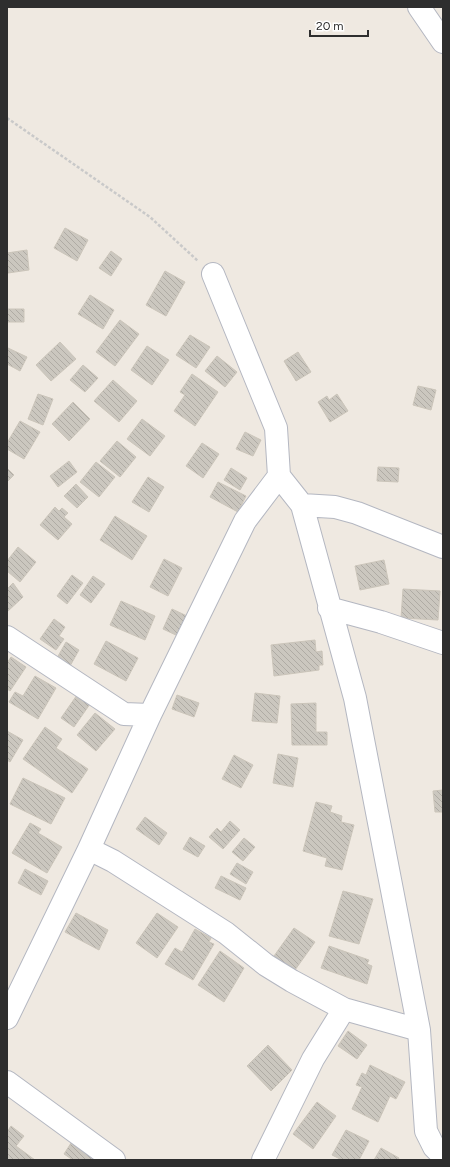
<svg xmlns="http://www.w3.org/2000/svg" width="450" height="1167" font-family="Figtree,sans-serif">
  <defs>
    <pattern id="building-back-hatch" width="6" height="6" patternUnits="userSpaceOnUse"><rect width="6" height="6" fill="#cbc7bf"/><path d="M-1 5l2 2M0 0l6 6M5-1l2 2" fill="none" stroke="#afaba4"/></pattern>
  </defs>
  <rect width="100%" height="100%" fill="#efe9e1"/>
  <path fill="url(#building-back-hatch)" stroke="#cbc5ba" d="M65,228L88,240L77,261L54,248Z
    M27,250L29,270L8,273L7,253Z
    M111,251L122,259L111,276L99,268Z
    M165,271L185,282L166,316L146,305Z
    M90,295L114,310L103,329L78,314Z
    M7,309H24V322H7Z
    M120,320L139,334L115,366L96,352Z
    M190,335L210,347L196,368L176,355Z
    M60,342L76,359L51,381L36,365Z
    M147,346L169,360L152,385L131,370Z
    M8,348L27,357L20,371L7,364Z
    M298,352L311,372L296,381L284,361Z
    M217,356L237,372L225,387L205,371Z
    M83,365L98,378L85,392L70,380Z
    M192,374L218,392L195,426L174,411L185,395L180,392Z
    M113,380L137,401L119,422L94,401Z
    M418,386L436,390L431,410L413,405Z
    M38,394L53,399L43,425L28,419Z
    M337,394L348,411L330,422L318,402L327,396L329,400Z
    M73,402L90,419L69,441L52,424Z
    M142,419L165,436L150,456L127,439Z
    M20,421L40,432L24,459L7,449V443Z
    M245,432L261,440L253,456L236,449Z
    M117,441L136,457L120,477L100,461Z
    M202,443L219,454L203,478L186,466Z
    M69,461L77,472L58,487L50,476Z
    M96,462L115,477L99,497L80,482Z
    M378,467L399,468L398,482L377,481Z
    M7,468L14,475L7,482Z
    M231,468L247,478L240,490L224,480Z
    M148,477L164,487L149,512L132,502Z
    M218,482L246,496L238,512L210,497Z
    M76,484L88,497L77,508L64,496Z
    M55,507L59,511L62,508L68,513L64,517L72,524L58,540L40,525Z
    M115,516L147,536L132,560L100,540Z
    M18,547L36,562L20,582L7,571V561Z
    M164,559L182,568L168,596L150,587Z
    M384,560L389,584L360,590L355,566Z
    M72,575L83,583L67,604L57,596Z
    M93,576L105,584L91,603L80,595Z
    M13,583L23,597L7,612V589Z
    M403,589L440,591L438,620L401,618Z
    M121,601L155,616L145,640L110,625Z
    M172,609L187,616L178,636L163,629Z
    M54,619L65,627L59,636L64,639L56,650L40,639Z
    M315,640L316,652L322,651L323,665H319V670L274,676L271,645Z
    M106,641L138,658L126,681L94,664Z
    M66,642L79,650L70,666L57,658Z
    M11,657L26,667L10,691L7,689V663Z
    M35,676L56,688L38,719L9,702L15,692L23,696Z
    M255,693L280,696L277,723L252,721Z
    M77,695L90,704L74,727L61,718Z
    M177,695L199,703L194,717L172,709Z
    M316,703V732H327V745H292L291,704Z
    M95,713L115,729L96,751L77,735Z
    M45,727L62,739L56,748L88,769L72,793L23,759Z
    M7,731L23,740L10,762L7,760Z
    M278,754L298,758L293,787L273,783Z
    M234,755L253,765L241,788L222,779Z
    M23,778L65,798L51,824L10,804Z
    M443,790V812H435L433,791Z
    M316,802L332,806L330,812L342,816L341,822L354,825L342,870L325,866L327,858L303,851Z
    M145,817L167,833L159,845L136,829Z
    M230,821L240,830L223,849L209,837L217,828L221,832Z
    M30,823L41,829L38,833L62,847L47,873L12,853Z
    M190,837L205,846L198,857L183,849Z
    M244,838L255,847L243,861L232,852Z
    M237,863L253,872L246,884L230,874Z
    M25,869L48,881L41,895L18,883Z
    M221,876L246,888L240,900L215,888Z
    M343,891L373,899L359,944L329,936Z
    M76,913L108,930L99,950L65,932Z
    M157,913L178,927L157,958L136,943Z
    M294,928L315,942L290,977L269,963Z
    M195,929L211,938L209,942L214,944L193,980L165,964L175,948L182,952Z
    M329,946L369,960L367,964L372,966L367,984L321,968Z
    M220,951L244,968L224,1002L198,985Z
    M348,1031L367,1045L357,1059L338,1046Z
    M268,1045L292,1070L271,1091L247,1066Z
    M370,1065L405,1082L396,1099L390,1096L378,1122L352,1109L362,1087L356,1085L362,1073L366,1075Z
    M317,1102L336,1116L313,1149L293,1134Z
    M11,1126L24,1136L16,1146L35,1160H7V1132Z
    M346,1130L369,1141L359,1160H342L332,1155Z
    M73,1140L100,1160H73L64,1154Z
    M381,1148L399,1158L398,1160H374Z"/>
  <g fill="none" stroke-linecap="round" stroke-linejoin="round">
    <defs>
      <path id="minor" d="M419,7L443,42
        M279,476L302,505L355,698L419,1030L426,1131L434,1147L443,1156
        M302,505L335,507L357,513L443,547
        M329,608L381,622L443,643
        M7,637L124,714L150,715
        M89,849L113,861L226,933L266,965L292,981L344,1009L419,1030
        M7,1018L89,849L150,715L245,521L279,476L276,428L213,274
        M7,1082L114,1160
        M263,1160L313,1059L344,1009"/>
    </defs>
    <use href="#minor" stroke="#b4b7c1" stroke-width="24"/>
    <path stroke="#c9c9c9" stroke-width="2.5" stroke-dasharray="3 2" stroke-linecap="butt" d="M7,118L150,217L198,261"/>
    <use href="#minor" stroke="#fff" stroke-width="22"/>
  </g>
  <rect width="450" height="1167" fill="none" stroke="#2e2e2e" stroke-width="16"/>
  <path d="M310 30v6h58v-6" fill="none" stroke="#2e2e2e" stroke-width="2"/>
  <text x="316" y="30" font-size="12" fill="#2e2e2e" stroke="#ffffff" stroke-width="3" paint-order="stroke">20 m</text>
</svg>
